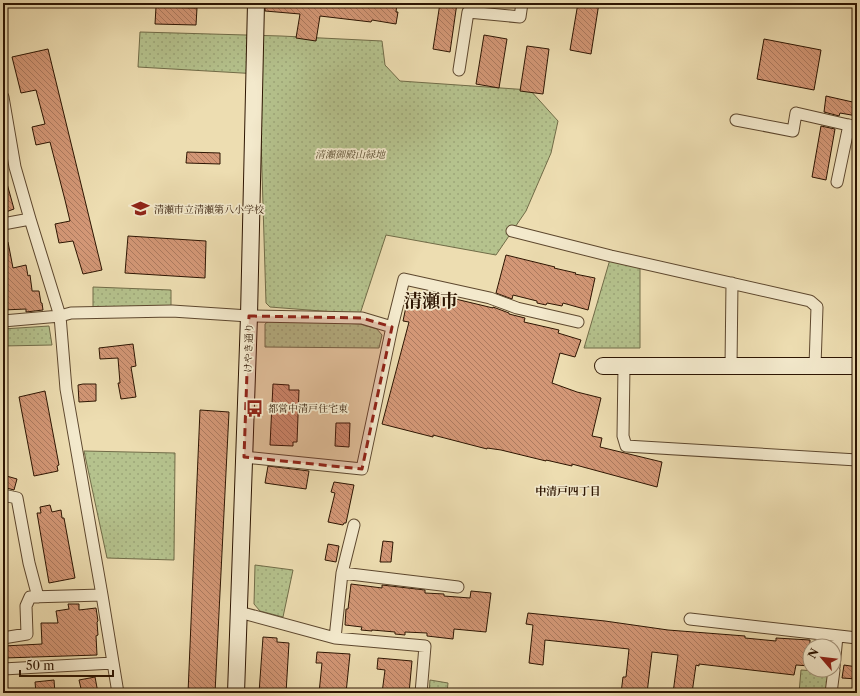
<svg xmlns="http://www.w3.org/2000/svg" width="860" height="696" font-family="'Libre Caslon Text','Noto Serif JP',serif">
  <defs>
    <pattern id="park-dots" width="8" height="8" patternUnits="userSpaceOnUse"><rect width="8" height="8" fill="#b5c28d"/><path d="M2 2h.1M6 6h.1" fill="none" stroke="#9ca678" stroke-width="1.8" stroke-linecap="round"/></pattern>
    <pattern id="building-back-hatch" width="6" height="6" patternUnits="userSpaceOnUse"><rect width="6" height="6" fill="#d39776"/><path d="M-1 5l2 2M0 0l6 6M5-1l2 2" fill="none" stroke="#ac7a5f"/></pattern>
  </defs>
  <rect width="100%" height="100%" fill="#edddb1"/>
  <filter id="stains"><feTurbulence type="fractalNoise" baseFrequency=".005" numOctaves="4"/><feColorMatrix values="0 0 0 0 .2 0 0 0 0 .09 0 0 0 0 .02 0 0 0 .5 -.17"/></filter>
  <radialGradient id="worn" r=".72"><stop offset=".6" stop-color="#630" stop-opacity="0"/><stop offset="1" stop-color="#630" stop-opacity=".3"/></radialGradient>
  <path fill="url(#park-dots)" stroke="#716c48" d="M140,32L281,36L382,41L385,65L400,81L530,90L558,121L551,153L526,211L496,255L386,235L360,314L270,307L266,303L259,74L138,67Z
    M611,256L640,262V348H584Z
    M93,287L171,290V310H93Z
    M271,319L360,324L377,329L382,335L379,348L265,347V324Z
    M49,326L52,345L3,346V329Z
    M84,451L175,453L174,560L107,558Z
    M255,565L293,570L283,617L260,611L254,604Z
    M801,670L833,672L831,693H799Z
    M430,680L448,683L447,693H429Z"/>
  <path fill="url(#building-back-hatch)" stroke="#2d1502" d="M265,3H397L396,12H398L396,24L372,20L371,22L320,16L316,41L296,38L300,14L265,11Z
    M440,3H457L450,52L433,49Z
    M578,3H599L591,54L570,50Z
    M156,7L197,8L196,25L155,24Z
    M484,35L507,39L499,88L476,84Z
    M764,39L821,50L814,90L757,79Z
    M527,46L549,49L543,94L520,91Z
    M48,49L102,270L83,274L73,241L59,243L55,224L70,221L65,200L50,142L36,145L32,127L45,124L36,90L21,93L12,57Z
    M826,96L857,103V116L840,113L839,116L824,112Z
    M821,126L835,129L826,180L812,177Z
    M187,152L220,153V164L186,163Z
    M3,180H6L14,209L3,213Z
    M128,236L206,241L205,278L125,273Z
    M3,242H8L13,268L26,265L28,276L30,275L32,290V291H39L41,303H42L43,310L26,312V309L3,310Z
    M506,255L555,267L554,268L576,273L575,274L595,278L588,310L563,303L562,306L547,303L546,305L537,303V301L513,295L512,299L496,293Z
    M439,295L493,308V307L509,313V314L525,318L524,322L559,330L558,333L581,340L575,357L560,353L552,383L577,392L601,398L592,436L602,438L600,447L662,462L657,487L572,464V466L546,460V461L501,450L487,448V449L433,435V437L382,424L409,322L403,321L407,302L433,307L434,300L438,301Z
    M133,344L136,366L131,367L136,397L121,399L118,383H120L118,358L100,359L99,348Z
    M83,384H96V401L79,402L78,385Z
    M273,384L289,385V390H299L297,442H293V446L270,445Z
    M45,391L59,465L57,466L58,471L34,476L19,397Z
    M200,410L229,412L215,693H188Z
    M336,423H350L349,447L335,446Z
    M268,466L309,471L306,489L265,483Z
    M3,475L17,479L14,490L3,487Z
    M334,482L354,485L346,523H344L343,525L328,522L335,493L331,492Z
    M50,505L52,512L61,510L62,518H64L75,578L49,583L37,513H41L40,507Z
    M383,541L393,542L391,562H380Z
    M328,544L339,546L336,562L325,560Z
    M351,584L382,588V585L425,590V593L444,594V596L470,598L471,591L491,593L486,632L454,629L453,639L427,636V633L405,632V635L395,634V632L372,630V631L361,630L362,627L345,625L346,609H348Z
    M68,604H79V610L96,608L98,621L97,622L98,635L96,636L97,655L4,658V646L42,644L41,623H58L56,611L69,609Z
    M528,613L605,621L668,630L745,636V638L776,641V638L810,640V666L796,665L794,675L699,664V666L696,665L692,693H673L678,655L652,652L647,693H621L623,677H626L629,649L545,640L543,665L529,663L533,625L526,624Z
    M263,637L277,638V642L289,643L286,693H259Z
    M317,652L350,654L346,693H319L322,663H316Z
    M378,658L412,661L409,693H382L385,670L377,669Z
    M844,665L857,667V679L842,678Z
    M95,677L98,693H82L79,680Z
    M54,680L55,693H36L35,682Z"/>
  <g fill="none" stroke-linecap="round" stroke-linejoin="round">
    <defs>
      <path id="street" d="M459,70L468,12L520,17L522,3
        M3,97L15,167L30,219L60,316L66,389L102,595L118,693
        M736,120L793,131L796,113L857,127
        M837,182L849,125
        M3,224L30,219
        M512,231L611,256L810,301L817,307L815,366
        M3,321L60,316L71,313L172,311L249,316L362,318L392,327
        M624,366L623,436L626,446L857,460
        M731,366L732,283
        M244,457L362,469L392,327L404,279L490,298L517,308L578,322
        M3,495L17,498L29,563L38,597
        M342,573L458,587
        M239,612L335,638L425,646L421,693
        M690,619L857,638
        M3,638L27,634L26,606L30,597L102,595
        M335,638L342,573L354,525
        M834,667L837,636
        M3,669L113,663
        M831,693L834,670"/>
      <path id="secondary" d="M603,366H857
        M236,693L249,316L256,3"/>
    </defs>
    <use href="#street" stroke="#5d472e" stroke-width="13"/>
    <use href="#secondary" stroke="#2d1502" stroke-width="18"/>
    <use href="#street" stroke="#f3e9cc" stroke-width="11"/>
    <use href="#secondary" stroke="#f3e9cc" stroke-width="16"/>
  </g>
  <path fill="#8f2418" fill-opacity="0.2" stroke="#8f2418" stroke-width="3" stroke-dasharray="8 5" stroke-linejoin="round" d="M249,316L362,318L392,327L362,469L244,457Z"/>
  <defs>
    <symbol id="school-bare" viewBox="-9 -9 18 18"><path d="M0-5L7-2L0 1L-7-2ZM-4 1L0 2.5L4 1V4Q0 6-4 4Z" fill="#8f2418" stroke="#f3e9cc" stroke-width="2.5" paint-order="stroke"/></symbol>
    <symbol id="bus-bare" viewBox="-9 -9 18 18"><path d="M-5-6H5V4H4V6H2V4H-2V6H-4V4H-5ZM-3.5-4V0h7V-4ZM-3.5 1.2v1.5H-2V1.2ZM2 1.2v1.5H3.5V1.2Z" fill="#8f2418" stroke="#f3e9cc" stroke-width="2.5" paint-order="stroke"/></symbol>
  </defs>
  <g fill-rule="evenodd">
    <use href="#school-bare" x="128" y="196" width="25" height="25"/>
    <use href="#bus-bare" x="242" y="396" width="25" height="25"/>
  </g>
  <g text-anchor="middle" stroke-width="3.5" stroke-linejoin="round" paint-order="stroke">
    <g font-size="10" font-style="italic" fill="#56492c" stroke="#f3e9cc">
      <text x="350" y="158">清瀬御殿山緑地</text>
    </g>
    <g font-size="10" fill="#2d1502" stroke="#f3e9cc" text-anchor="start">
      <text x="154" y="213">清瀬市立清瀬第八小学校</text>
      <text x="268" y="412">都営中清戸住宅東</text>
    </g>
    <g font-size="10" fill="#2d1502" stroke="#f3e9cc">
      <text transform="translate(248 348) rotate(-88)" y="4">けやき通り</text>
    </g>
    <g font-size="11" font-weight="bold" fill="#2d1502" stroke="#f3e9cc">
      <text x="568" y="495">中清戸四丁目</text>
    </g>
    <g font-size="18" font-weight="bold" fill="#2d1502" stroke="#f3e9cc">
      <text x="431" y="307">清瀬市</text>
    </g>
  </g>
  <rect width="860" height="696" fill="none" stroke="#edddb1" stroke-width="16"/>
  <rect x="4" y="4" width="852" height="688" fill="none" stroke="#2d1502" stroke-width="2"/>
  <rect x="8" y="8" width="844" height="680" fill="none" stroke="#2d1502"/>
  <g transform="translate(822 658) rotate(298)"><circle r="19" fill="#f3e9cc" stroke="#a4947b"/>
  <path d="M0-3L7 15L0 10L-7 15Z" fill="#8f2418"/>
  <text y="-6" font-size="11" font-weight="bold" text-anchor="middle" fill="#2d1502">N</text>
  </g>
  <path d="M20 670v6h93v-6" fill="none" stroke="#2d1502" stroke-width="2"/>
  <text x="26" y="670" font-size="12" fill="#2d1502" stroke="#f3e9cc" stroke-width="3" paint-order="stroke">50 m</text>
  <rect width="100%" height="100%" filter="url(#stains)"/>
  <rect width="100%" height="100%" fill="url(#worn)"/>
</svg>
